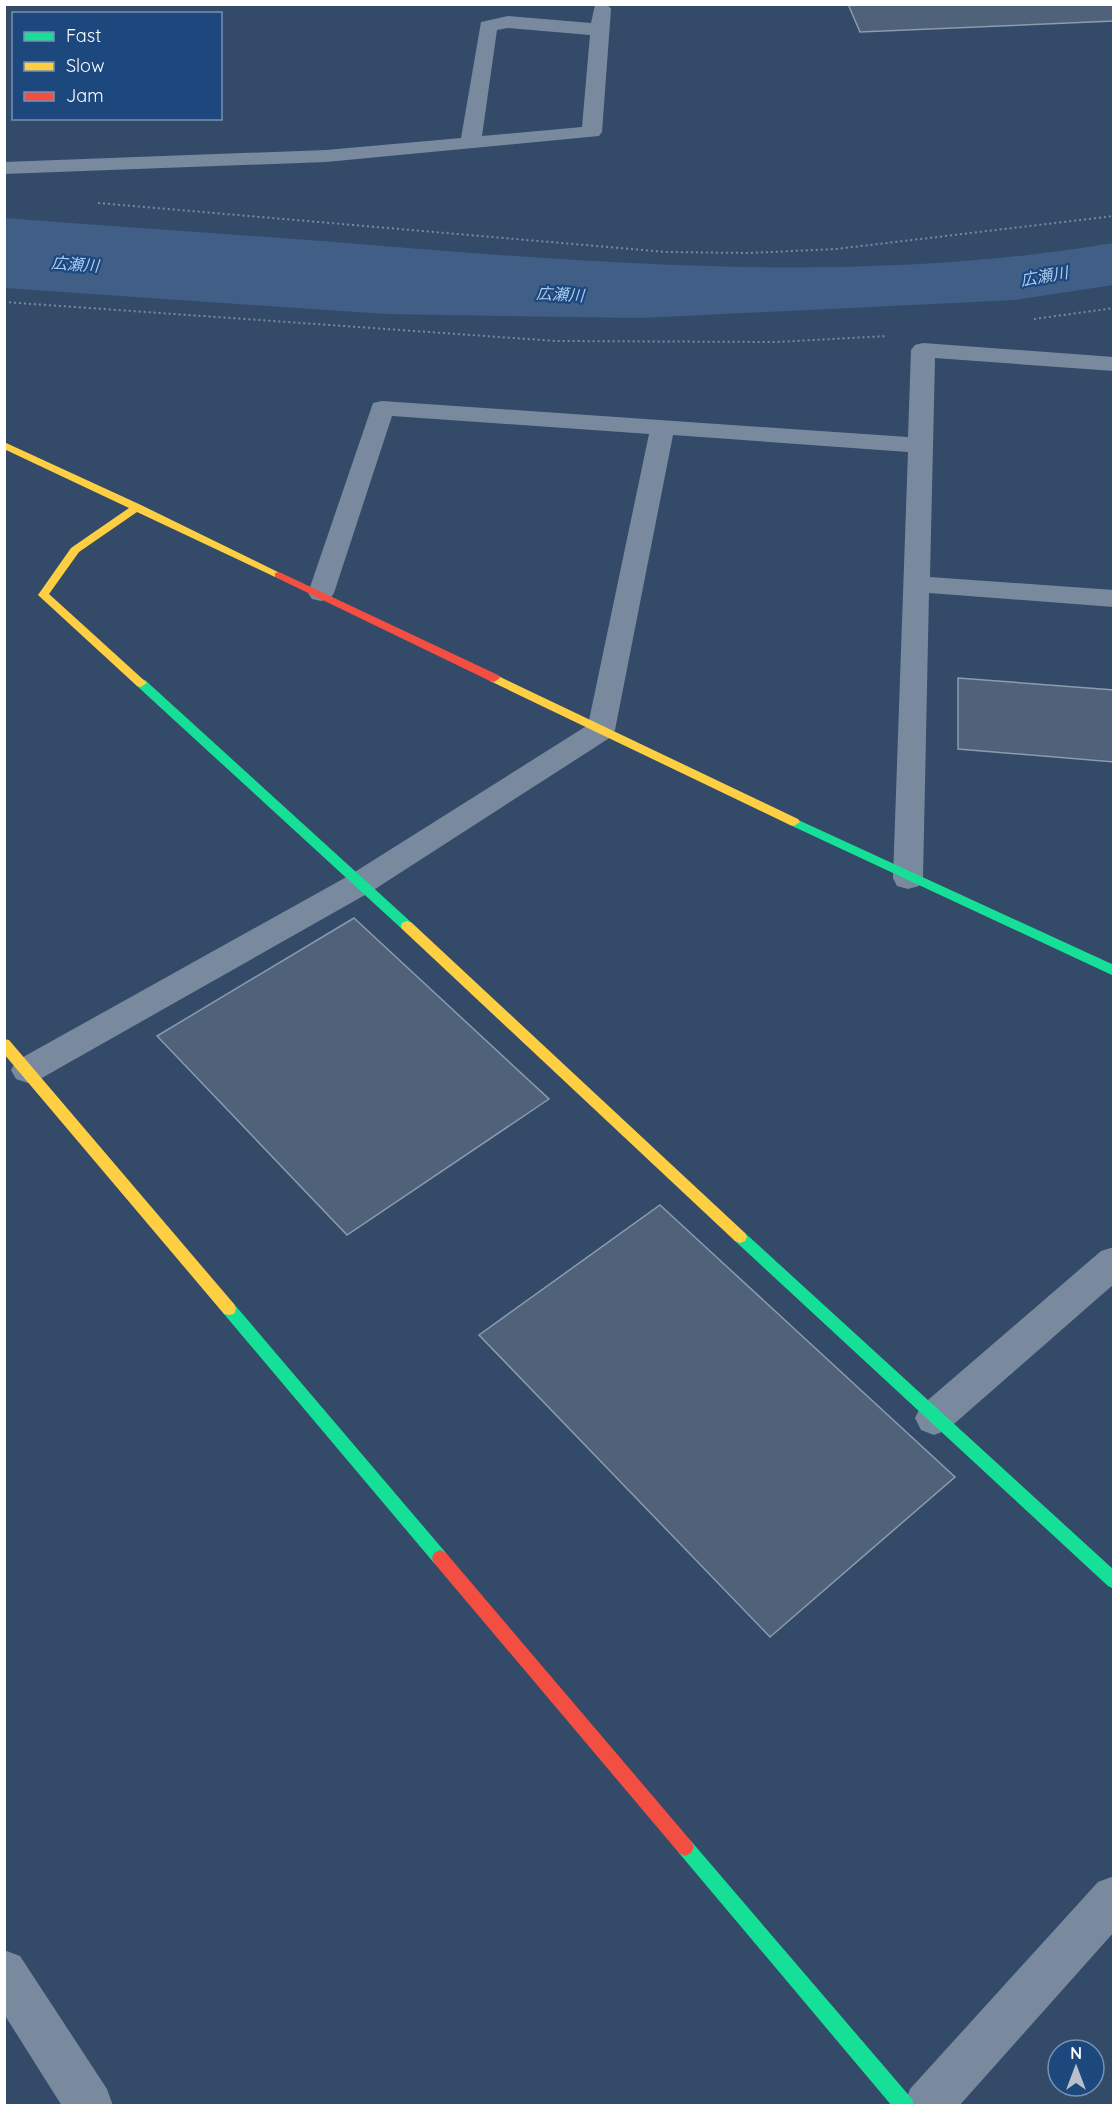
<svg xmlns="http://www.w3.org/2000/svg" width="1118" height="2110" font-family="Quicksand,'Noto Sans JP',sans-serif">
  <rect width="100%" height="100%" fill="#334b68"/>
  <path fill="#415f86" d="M4,218C134,228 265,236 395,247C634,266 876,283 1113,243V285L1014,300L640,318L386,314L5,288Z"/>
  <path fill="#4f627a" stroke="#8c9bad" stroke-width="1.5" d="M848,4H1114V21L860,32Z
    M958,678L1114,690V762L958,749Z
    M354,918L549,1099L347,1235L157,1036Z
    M660,1205L955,1477L770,1637L479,1335Z"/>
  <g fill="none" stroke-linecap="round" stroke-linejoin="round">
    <path stroke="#798a9f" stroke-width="2" stroke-dasharray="2 3" stroke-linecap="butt" d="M98,203L666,252L749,253L836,249L1114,216
      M4,302L556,341L777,342L887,336
      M1034,319L1114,308"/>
    <path fill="#798a9f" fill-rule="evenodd" d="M607,4L611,9L602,132L599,136L326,162L4,174V162L326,150L461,138L481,22L508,16L591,23L595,5ZM508,28L590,35L582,127L482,136L497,30Z
      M923,343L1114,357V371L935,358L930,577L1114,590V607L929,593L923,878L919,886L908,889L897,886L893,878L908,452L673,435L615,730L611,737L372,891L40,1079L28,1083L16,1079L11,1070L16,1061L350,875L588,725L649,434L392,416L334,593L330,599L321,601L312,599L308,593L373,403L382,401L908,437L911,350L915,345Z
      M1114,1247V1284L947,1430L934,1435L921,1430L915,1418L921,1406L1101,1251Z
      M1114,1876V1932L959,2106H904L910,2089L1098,1882Z
      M4,1950L20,1956L107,2089L113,2106H62L4,2014Z"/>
    <path fill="#16e098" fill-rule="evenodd" d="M141,679L145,680L412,923L413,926L412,929H402L137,686L135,683Z
      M794,818L1114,965V976L790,825L788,822Z
      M740,1231L745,1233L1114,1570V1589L1108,1586L735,1241L733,1237L735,1233Z
      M229,1303L234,1304L446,1553L448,1558L446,1563L440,1566L434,1563L224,1314L222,1309L224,1304Z
      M685,1838L691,1841L912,2099L914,2106H892L679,1853L676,1847L679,1841Z"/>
    <path fill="#ffcf43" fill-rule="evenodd" d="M4,442L141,505L284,575L283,577H275L137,512L79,552L49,594L147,683L141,687L137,686L38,595L71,548L129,508L4,449Z
      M494,674L798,819L800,822L794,826L790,825L490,681L488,678Z
      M407,921L412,923L745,1233L747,1237L745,1241L740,1243L735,1241L402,929L401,926L402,923Z
      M4,1039L9,1040L234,1304L236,1309L234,1314L229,1315L224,1314L4,1054Z"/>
    <path fill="#f24e42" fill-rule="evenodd" d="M279,572L498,675L500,678L494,682L490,681L275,577V573Z
      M440,1550L446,1553L691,1841L694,1847L691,1853L685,1856L679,1853L434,1563L432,1558L434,1553Z"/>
  </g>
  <g text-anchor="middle" stroke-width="4.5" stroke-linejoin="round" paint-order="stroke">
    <g font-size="16" font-style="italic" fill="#accbf0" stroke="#1d487e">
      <text transform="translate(75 264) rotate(4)" y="6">広瀬川</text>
      <text transform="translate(1044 276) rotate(-10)" y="6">広瀬川</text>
      <text transform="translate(560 294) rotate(3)" y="6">広瀬川</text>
    </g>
  </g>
  <rect width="1118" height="2110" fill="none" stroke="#ffffff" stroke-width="12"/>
  <rect x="12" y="12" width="210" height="108" fill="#1d487e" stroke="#7791b2" stroke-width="1.5"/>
  <rect x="24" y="32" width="30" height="9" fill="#16e098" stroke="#7791b2" stroke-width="1.5"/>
  <text x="66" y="42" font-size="18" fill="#ffffff">Fast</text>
  <rect x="24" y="62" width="30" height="9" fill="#ffcf43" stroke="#7791b2" stroke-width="1.5"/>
  <text x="66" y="72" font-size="18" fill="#ffffff">Slow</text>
  <rect x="24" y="92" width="30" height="9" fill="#f24e42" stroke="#7791b2" stroke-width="1.5"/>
  <text x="66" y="102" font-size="18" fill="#ffffff">Jam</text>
  <g transform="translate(1076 2068)"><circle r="28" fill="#1d487e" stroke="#7791b2" stroke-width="1.5"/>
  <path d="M0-4.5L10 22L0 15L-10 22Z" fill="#b8c0ca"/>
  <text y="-9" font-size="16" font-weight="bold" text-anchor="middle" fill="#ffffff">N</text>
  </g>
</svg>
